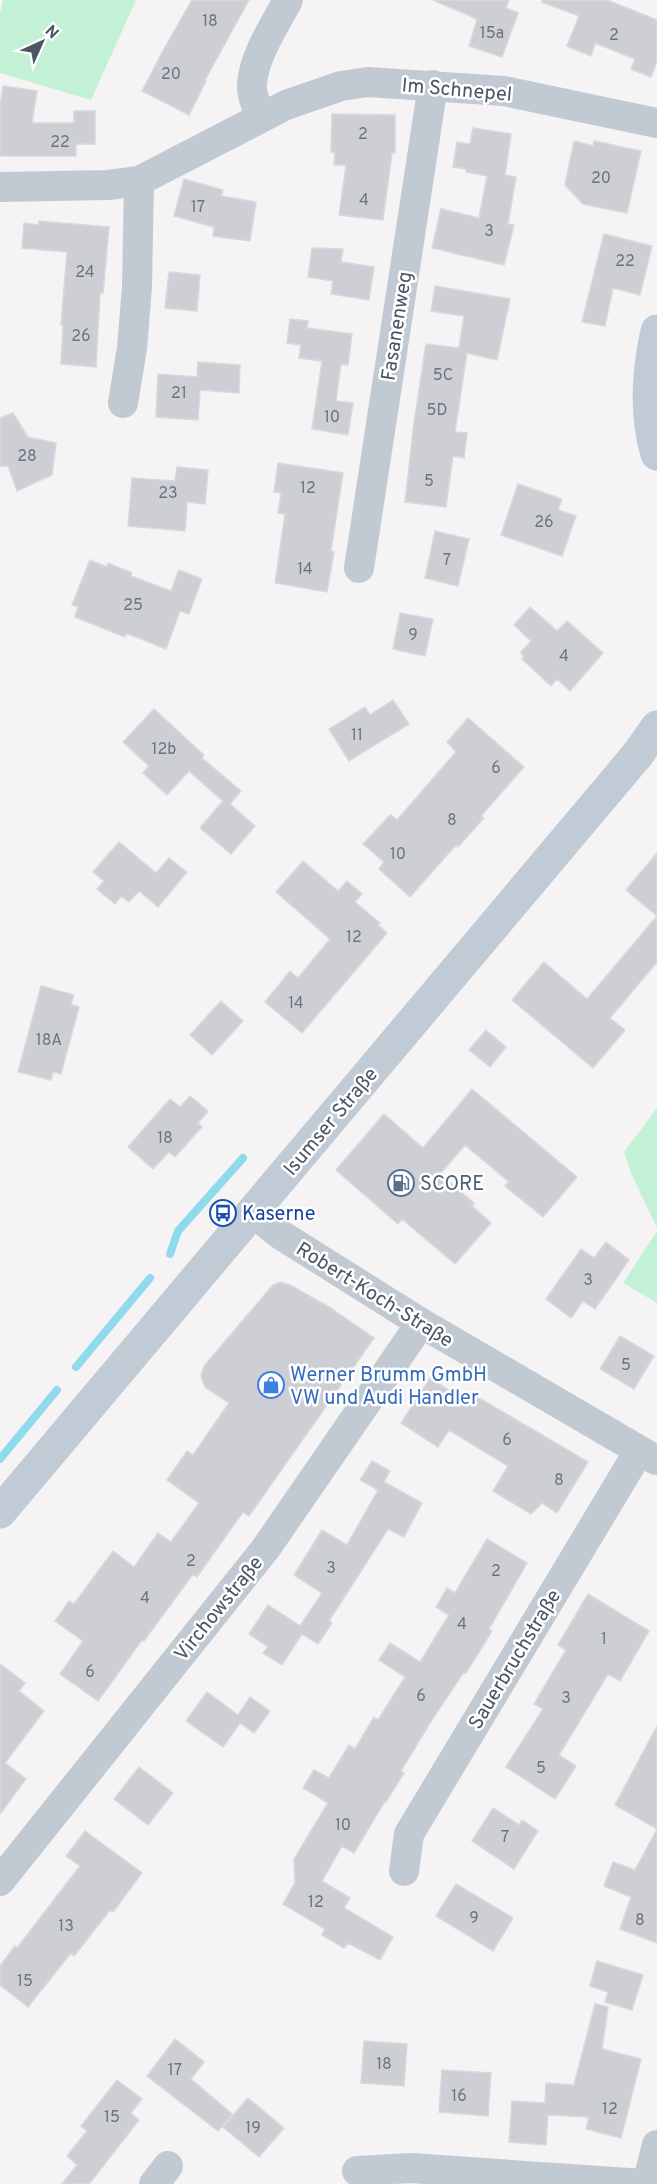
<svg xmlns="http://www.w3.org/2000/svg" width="657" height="2184" font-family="Overpass,sans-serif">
  <rect width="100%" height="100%" fill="#f5f3f3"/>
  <path fill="#c3f1d5" d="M3,0H136L91,100L0,73V13Z
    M657,1108V1228L631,1173L624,1152Z
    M657,1231V1303L623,1283Z"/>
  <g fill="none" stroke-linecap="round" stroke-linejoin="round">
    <path stroke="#90daee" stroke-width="8" d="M170,1254L178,1231L243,1158
      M76,1367L150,1278
      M0,1459L57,1390"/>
  </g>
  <path fill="#cdcfd5" stroke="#d7d9de" stroke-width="1.5" d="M192,0H249L205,80L206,81L189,115L142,91L164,49Z
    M433,0H509L506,8L518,13L502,57L469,46L477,19Z
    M543,0H607L657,20V61L651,77L631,69L635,59L595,43L591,56L567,46L579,16L542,2Z
    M3,86L37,91L32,123H74V111H95V144H76V156H0V106Z
    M332,114L395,115V153H392L383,220L339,215L346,165H334L335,152H331Z
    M473,128L511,134L505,175L516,177L508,224L514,225L504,265L432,248L441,209L479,218L487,176L466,172V169L453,167L457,142L470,144Z
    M574,141L593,146L594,141L641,151L627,213L583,204L565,185Z
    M184,179L223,190L221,196L256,202L250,241L213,236L214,227L174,216Z
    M39,221L109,227L103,293H100L96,367L61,364L63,325H61L67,252L22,248L24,223L38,225Z
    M604,234L652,246L640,295L613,288L605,326L582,322Z
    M312,248L343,249L341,262L374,267L369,300L331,294L333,281L308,277Z
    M169,272L200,275L197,311L165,308Z
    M435,286L510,299L497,360L467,353L455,432L467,433L464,458L453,456L446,507L405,502L414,423L426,344L459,348L464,316L431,311Z
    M290,319L308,321L307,328L352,334L348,365L341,364L336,401L353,403L348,435L312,429L322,361L299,358L301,345L287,343Z
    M198,362L240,365L239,393L200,390L198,420L156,417L158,374L197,377Z
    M13,413L28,437L56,443L52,475L17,491L8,466H0V418Z
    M278,463L343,473L331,551L334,552L327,592L275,583L285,514L278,513L281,493L274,492Z
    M177,467L208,470L205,504L187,502L185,531L128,526L132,478L175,481Z
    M518,484L562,499L558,510L576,516L562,556L501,535Z
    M435,531L469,539L458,586L425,578Z
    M90,560L107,567L108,563L132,573L131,576L171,591L179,570L202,579L189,614L180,611L166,649L126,633L125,637L75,617L78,607L72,605Z
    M530,607L557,631L567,621L603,653L570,691L557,679L551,686L522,659L524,657L521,652L531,641L514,625Z
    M400,613L433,619L425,656L393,649Z
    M393,700L409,724L349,761L329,729L365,707L370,715Z
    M154,709L204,755L202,758L241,791L230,804L255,826L231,854L200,828L223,801L189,771L167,795L143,773L149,766L123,742Z
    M468,718L524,767L481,816L484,818L458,847L456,845L410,897L379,869L384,862L363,844L389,816L391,815L397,820L456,752L447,742Z
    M119,842L156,873L169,858L187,872L158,907L139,891L129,902L121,896L115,904L97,889L104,881L93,872Z
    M657,853V962L610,1018L625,1030L593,1068L512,1000L544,962L587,999L657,916L626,890Z
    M303,861L338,891L347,881L362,894L355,902L380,923L378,925L387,933L302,1033L265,1002L290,971L298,978L330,939L276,892Z
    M41,986L74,995L71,1004L79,1007L61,1074L53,1072L51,1080L18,1072Z
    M221,1001L243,1021L212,1055L190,1035Z
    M486,1030L506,1047L490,1067L469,1050Z
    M472,1089L577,1177L543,1217L505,1186L509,1182L465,1145L440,1174L474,1203L472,1206L491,1223L455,1264L402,1219L398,1224L336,1170L384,1114L423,1148Z
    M190,1096L208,1111L198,1123L202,1127L175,1157L169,1152L153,1169L128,1147L170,1099L180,1107Z
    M606,1242L629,1260L595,1309L583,1301L571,1318L546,1299L581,1249L594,1258Z
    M281,1282L292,1286L329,1307L374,1338L249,1516L243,1512L197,1577L193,1574L144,1641L142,1640L98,1701L60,1674L83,1641L55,1621L69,1601L74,1604L113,1551L134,1567L158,1533L171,1542L199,1503L167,1480L187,1451L193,1455L229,1403L205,1387L201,1376L204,1366L273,1285Z
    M620,1336L654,1356L634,1389L600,1369Z
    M430,1378L464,1400L469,1392L588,1462L557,1513L542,1503L531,1514L493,1491L508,1466L449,1430L438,1447L401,1423Z
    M372,1461L390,1471L384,1482L422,1503L404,1537L388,1529L329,1621L332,1623L318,1644L302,1634L282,1665L263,1653L268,1647L249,1634L268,1605L300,1626L322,1593L294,1575L322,1530L347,1545L378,1490L360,1480Z
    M487,1539L527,1563L489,1629L492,1631L466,1673L464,1672L430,1723L401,1771L404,1773L386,1802L385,1801L354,1853L342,1846L322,1881L350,1898L344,1908L393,1937L380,1960L348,1943L344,1948L322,1935L325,1929L283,1904L295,1883L294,1859L328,1803L303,1788L314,1770L329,1778L349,1745L355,1749L374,1717L378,1720L405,1677L379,1660L390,1643L420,1662L449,1615L436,1607L447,1588L455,1593Z
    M588,1594L649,1631L620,1681L608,1674L559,1755L576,1766L555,1799L506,1767L543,1709L534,1704L566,1650L558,1645Z
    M0,1664L25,1683L19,1691L44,1711L5,1763L26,1779L0,1814Z
    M207,1692L238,1715L250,1697L270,1711L254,1733L240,1723L223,1747L186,1721Z
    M657,1726V1829L615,1805Z
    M139,1767L173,1793L148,1825L114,1799Z
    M493,1808L519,1825L522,1820L538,1831L514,1869L472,1841Z
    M657,1829V1943L620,1929L631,1897L604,1886L613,1862L635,1870Z
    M85,1831L142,1873L113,1912L110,1910L74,1956L71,1953L28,2007L0,1985V1966L15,1946L17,1948L80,1866L66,1856Z
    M456,1884L513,1918L493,1951L436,1916Z
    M597,1961L643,1975L632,2010L605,2002L608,1992L590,1986Z
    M595,2004L608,2007L602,2049L641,2059L621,2138L586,2129L589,2117L548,2115L546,2145L509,2142L512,2101L545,2103L546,2083L574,2085Z
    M175,2039L204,2062L191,2079L232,2114L218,2131L147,2076Z
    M364,2041L407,2044L404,2086L361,2083Z
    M442,2070L491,2073L488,2116L439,2112Z
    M117,2080L142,2099L131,2113L139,2120L89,2184H62L77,2165L67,2156L87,2131L81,2126Z
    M248,2098L284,2128L259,2157L223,2127Z"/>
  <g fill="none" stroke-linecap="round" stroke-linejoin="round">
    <path stroke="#c1cad2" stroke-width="30" d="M260,116C257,106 251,95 252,84C254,55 275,25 288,0
      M0,187L108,185L139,181L286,105L341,86L368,82L504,91L657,123
      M123,403L132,348L137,287L139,181
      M359,568L433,85
      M252,1212L281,1235L421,1323L656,1460
      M404,1871L409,1834L639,1451
      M0,1881L266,1548L421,1323
      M357,2171L411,2168L644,2184
      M154,2184L168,2166
      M647,2184L657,2145"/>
    <path stroke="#c1cbd6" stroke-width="33" d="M657,331C648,371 645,413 657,454
      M0,1512L638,754L657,727"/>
  </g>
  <defs>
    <symbol id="fuel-ring" viewBox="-11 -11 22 22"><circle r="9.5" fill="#fff" stroke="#5c6f8a" stroke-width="1.5"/><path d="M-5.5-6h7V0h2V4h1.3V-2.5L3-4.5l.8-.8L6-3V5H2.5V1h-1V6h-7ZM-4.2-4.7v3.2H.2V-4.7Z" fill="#5c6f8a"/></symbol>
    <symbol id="bus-ring" viewBox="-11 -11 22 22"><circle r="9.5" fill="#fff" stroke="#1a4fb4" stroke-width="1.5"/><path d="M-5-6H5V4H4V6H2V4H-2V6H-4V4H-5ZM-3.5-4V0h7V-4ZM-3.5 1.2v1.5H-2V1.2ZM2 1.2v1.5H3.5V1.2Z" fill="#1a4fb4"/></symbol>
    <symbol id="shop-ring" viewBox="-11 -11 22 22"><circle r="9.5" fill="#fff" stroke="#3f7fe0" stroke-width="1.5"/><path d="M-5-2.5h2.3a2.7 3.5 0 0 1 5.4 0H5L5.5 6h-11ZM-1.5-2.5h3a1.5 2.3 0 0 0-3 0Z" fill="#3f7fe0"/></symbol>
  </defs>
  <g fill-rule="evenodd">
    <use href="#fuel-ring" x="386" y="1168" width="30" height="30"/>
    <use href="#bus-ring" x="208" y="1198" width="30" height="30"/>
    <use href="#shop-ring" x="256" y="1370" width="30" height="30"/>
  </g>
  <g text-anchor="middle" stroke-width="5" stroke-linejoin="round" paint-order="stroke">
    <g font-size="16" fill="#6b747e">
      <text x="210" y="26">18</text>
      <text x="492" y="38">15a</text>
      <text x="614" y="40">2</text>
      <text x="171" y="79">20</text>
      <text x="363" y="139">2</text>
      <text x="60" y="147">22</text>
      <text x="601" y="183">20</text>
      <text x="364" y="205">4</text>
      <text x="198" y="212">17</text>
      <text x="489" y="236">3</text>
      <text x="625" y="266">22</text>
      <text x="85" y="277">24</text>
      <text x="81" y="341">26</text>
      <text x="443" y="380">5C</text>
      <text x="179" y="398">21</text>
      <text x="437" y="415">5D</text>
      <text x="332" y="422">10</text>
      <text x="27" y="461">28</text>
      <text x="429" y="486">5</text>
      <text x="308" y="493">12</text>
      <text x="168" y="498">23</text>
      <text x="544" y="527">26</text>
      <text x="447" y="565">7</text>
      <text x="305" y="574">14</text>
      <text x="133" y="610">25</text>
      <text x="413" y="640">9</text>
      <text x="564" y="661">4</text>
      <text x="357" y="740">11</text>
      <text x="164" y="754">12b</text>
      <text x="496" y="773">6</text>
      <text x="452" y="825">8</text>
      <text x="398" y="859">10</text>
      <text x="354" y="942">12</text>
      <text x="296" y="1008">14</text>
      <text x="49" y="1045">18A</text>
      <text x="165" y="1143">18</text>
      <text x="588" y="1285">3</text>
      <text x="626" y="1370">5</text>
      <text x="507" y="1445">6</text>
      <text x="559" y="1485">8</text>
      <text x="191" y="1566">2</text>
      <text x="331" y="1573">3</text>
      <text x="496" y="1576">2</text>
      <text x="145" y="1603">4</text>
      <text x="462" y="1629">4</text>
      <text x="604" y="1644">1</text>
      <text x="90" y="1677">6</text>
      <text x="421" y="1701">6</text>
      <text x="566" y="1703">3</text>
      <text x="541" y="1773">5</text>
      <text x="343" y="1830">10</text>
      <text x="505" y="1842">7</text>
      <text x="316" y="1907">12</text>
      <text x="474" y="1923">9</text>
      <text x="640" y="1925">8</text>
      <text x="66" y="1931">13</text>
      <text x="25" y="1986">15</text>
      <text x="384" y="2069">18</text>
      <text x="175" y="2075">17</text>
      <text x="459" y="2101">16</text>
      <text x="610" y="2114">12</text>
      <text x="112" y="2122">15</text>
      <text x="253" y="2133">19</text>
    </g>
    <g font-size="20" fill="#4a5661" stroke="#fff">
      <text transform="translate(457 89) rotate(5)" y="7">Im Schnepel</text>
      <text transform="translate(396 326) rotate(-81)" y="7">Fasanenweg</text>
      <text transform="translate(330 1121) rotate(-50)" y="7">Isumser Straße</text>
      <text transform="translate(375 1294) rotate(32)" y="7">Robert-Koch-Straße</text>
      <text transform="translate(218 1608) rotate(-51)" y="7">Virchowstraße</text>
      <text transform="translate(514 1659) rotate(-59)" y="7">Sauerbruchstraße</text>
    </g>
    <g font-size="20" fill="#4e5e75" stroke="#fff" text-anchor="start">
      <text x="420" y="1190">SCORE</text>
    </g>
    <g font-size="20" fill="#164399" stroke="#fff" text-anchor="start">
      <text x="242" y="1220">Kaserne</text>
    </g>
    <g font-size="20" fill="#366cbe" stroke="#fff" text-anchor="start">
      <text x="290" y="1381">Werner Brumm GmbH<tspan x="290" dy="23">VW und Audi Handler</tspan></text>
    </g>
  </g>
  <g transform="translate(42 42) rotate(45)" stroke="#ffffff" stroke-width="4.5" paint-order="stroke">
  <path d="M0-4.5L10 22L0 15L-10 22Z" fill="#4a5661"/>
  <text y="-9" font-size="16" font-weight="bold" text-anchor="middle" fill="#4a5661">N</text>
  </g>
</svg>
